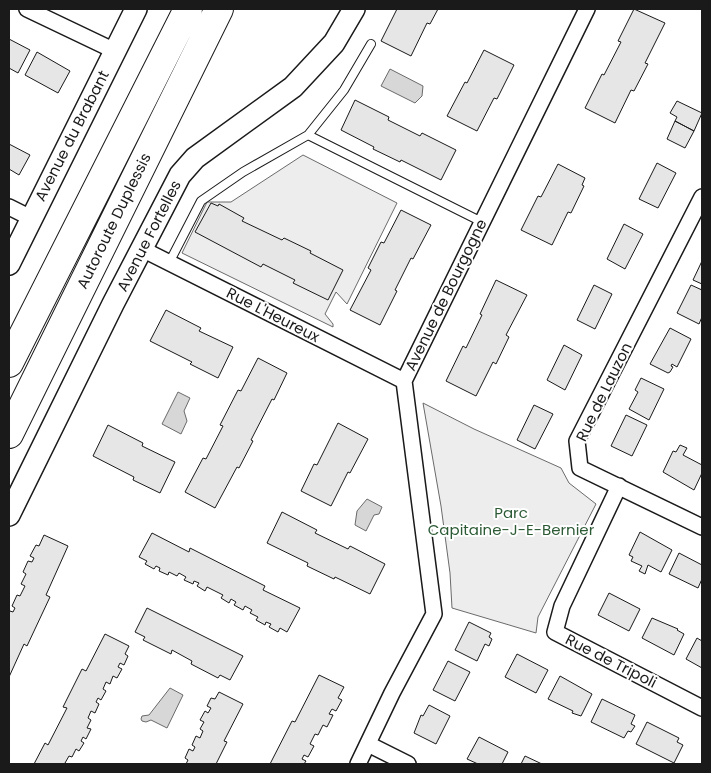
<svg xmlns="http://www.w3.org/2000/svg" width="711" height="773" font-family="Poppins,sans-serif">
  <rect width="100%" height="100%" fill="#fff"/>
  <path fill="#ededed" stroke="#6a6a6a" d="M303,155L397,203L347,304L336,292L325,314L333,324V327L182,253L207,202H231Z
    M423,403L474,429L561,468L569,483L596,504L538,617L536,633L452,608L450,573L441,506Z"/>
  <path fill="#d7d7d7" stroke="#6a6a6a" d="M390,69L423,86L422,96L415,103L381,86Z
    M178,392L190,398L184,411L187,421L181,434L162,424Z
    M367,499L382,507L379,514L374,515L366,531L355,525L357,511Z
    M170,688L183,695L167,728L151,720L146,722L142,721L141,719L142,716L149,715Z"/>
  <path fill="#e6e6e6" stroke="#1a1a1a" d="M397,9H438L430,24L427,23L411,56L381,41Z
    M634,9L665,23L645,63L648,64L634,91L631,90L615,123L585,108L602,74L604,75L621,42L618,41Z
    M9,39L30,50L18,73L9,68Z
    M484,50L514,65L497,99L494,98L477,131L447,116L465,82L467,83Z
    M37,52L70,71L58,93L25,75Z
    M355,100L389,117L388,120L420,136L422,133L456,150L441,180L401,160L400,162L373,149L374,147L341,130Z
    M677,101L702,113L694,131L675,121L677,117L670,113Z
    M675,121L694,131L685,148L667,139Z
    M9,144L30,155L19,175L9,169Z
    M657,163L676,173L658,208L639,199Z
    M558,164L585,178L582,185L584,186L571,213L568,212L552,245L521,230L538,196L541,197Z
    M211,203L218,206L219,204L244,218L242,221L282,240L284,238L311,251L310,253L343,270L328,300L293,283L295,280L263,264L261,267L195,232Z
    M401,210L431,225L413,259L411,258L395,290L397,291L380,325L350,310L371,270L368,268L381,242L384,243Z
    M624,224L643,234L625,269L607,259Z
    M702,261V284L693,280Z
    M496,280L527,295L506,335L509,337L496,364L493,362L476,396L446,381L463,346L466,348L482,315L480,314Z
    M594,285L612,294L595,329L577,320Z
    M691,285L702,290V317L699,324L677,313Z
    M166,310L201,328L199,331L233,347L218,378L190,364L192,362L150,341Z
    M670,328L691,339L677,367L672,364L671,366L673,367L670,372L668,373L650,364Z
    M564,345L582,355L565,390L547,380Z
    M258,358L287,373L274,400L272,399L251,440L253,441L239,468L237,467L215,508L185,492L203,458L206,459L223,426L220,425L238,390L241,391Z
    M641,378L664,389L649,420L629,409L638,392L635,390Z
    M534,405L553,414L535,449L517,440Z
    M626,415L647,425L632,456L611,446Z
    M338,423L368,439L350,473L348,472L331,506L301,491L314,464L317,465Z
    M108,425L143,443L142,446L175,462L160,493L133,480L134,477L93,456Z
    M680,445L687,448L683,455L702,465V473L694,490L663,472L673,451L676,452Z
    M282,512L317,530L315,533L348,549L350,546L385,564L370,594L335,577L334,579L307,566L308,563L267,543Z
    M640,532L672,550L661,572L648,565L645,574L639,571L642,566L631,561L633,557L629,555Z
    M152,533L189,552L190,548L265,586L263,590L300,608L287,632L280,628L278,632L269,627L271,624L266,622L265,625L256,620L258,617L250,613L252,610L245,606L243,610L234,605L236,602L231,599L229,603L221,598L223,595L207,587L205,591L197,586L199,583L194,581L193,584L184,580L186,577L179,573L177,576L169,572L168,575L159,571L160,568L156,566L154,569L145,564L147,561L139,557Z
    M44,535L68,546L46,595L50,597L27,646L24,644L9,677V613L10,611L13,612L15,608L12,606L17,595L20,596L25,586L21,584L26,574L23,572L28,561L32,562L34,558L30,556L36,545L39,546Z
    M679,553L702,565V579L698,588L669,574Z
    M609,593L640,609L629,631L598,615Z
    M147,608L243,656L230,680L220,675L218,678L191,664L192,661L172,650L171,654L143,640L145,637L135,632Z
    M652,618L678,629L677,630L684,634L674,655L642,638Z
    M469,622L491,633L489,637L492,639L489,646L485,644L477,661L455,650Z
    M105,634L129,646L125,654L128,656L124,665L120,663L118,667L122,669L117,678L113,676L110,684L106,682L103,689L106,691L101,700L98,698L96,702L99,704L95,713L91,711L88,718L91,720L87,728L91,729L86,739L83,737L81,741L84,743L79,751L76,749L72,757L69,756L65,763L68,764H34L45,743L48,745L67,708L63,707L82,669L86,671Z
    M697,638L702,641V668L686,659Z
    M517,654L548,670L536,693L505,677Z
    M448,661L470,672L455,701L433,690Z
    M319,675L344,687L338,698L342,700L336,711L332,709L329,714L333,715L327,727L323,725L318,735L315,734L310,744L314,746L308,757L304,755L302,759L306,761L304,764H270L292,721L295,722Z
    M560,676L592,694L581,716L572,713L573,711L548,699Z
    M219,692L243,704L224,741L227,742L216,764H186L188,760L185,758L189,749L193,751L195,747L192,745L196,736L200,738L203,731L200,729L204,722L200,720L205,711L208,713L211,708L207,706L211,698L215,699Z
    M602,699L635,715L631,724L635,726L631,732L628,731L624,738L591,722Z
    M429,705L450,716L436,744L414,733L421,715L423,716Z
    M647,722L679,738L677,742L683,745L674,763L636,744Z
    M479,737L508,752L502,764H478L467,759Z
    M525,756L542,764H521Z"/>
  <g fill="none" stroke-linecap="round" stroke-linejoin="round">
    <defs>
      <path id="lane" d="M308,135L344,90L371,44
        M169,263L201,201L243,172L308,135L482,222"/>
      <path id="street" d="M27,9L115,51
        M702,197L577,441L580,468L702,527
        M9,207L31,218
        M142,249L404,381
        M619,486L562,606L555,632L702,708
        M368,744L408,764
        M358,764L392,693L434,614L404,381L587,9"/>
      <path id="secondary" d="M9,264L136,9
        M9,515L113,304L180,175L195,158L293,87L334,43L354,9"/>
      <path id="highway" d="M9,363L188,9
        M9,434L219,9"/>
    </defs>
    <use href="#lane" stroke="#1a1a1a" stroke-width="10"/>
    <use href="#street" stroke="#1a1a1a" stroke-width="18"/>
    <use href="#secondary" stroke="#1a1a1a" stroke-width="24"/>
    <use href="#highway" stroke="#1a1a1a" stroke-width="30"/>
    <use href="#lane" stroke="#fff" stroke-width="8"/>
    <use href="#street" stroke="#fff" stroke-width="15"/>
    <use href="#secondary" stroke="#fff" stroke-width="21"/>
    <use href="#highway" stroke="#fff" stroke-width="28"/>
  </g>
  <g text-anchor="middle" stroke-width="4" stroke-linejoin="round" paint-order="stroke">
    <g font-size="15" fill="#1a1a1a" stroke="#fff">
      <text transform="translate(72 136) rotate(-63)" y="5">Avenue du Brabant</text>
      <text transform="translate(114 221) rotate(-64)" y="5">Autoroute Duplessis</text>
      <text transform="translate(149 236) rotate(-63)" y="5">Avenue Fortelles</text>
      <text transform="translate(446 295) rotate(-64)" y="5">Avenue de Bourgogne</text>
      <text transform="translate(273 315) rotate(27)" y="5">Rue L'Heureux</text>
      <text transform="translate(604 392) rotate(-64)" y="5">Rue de Lauzon</text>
      <text transform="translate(611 661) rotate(27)" y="5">Rue de Tripoli</text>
    </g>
    <g font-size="15" fill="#2b5a34" stroke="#fff">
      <text x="511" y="518">Parc<tspan x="511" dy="17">Capitaine-J-E-Bernier</tspan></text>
    </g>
  </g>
  <rect width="711" height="773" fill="none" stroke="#1a1a1a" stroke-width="20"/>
</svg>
